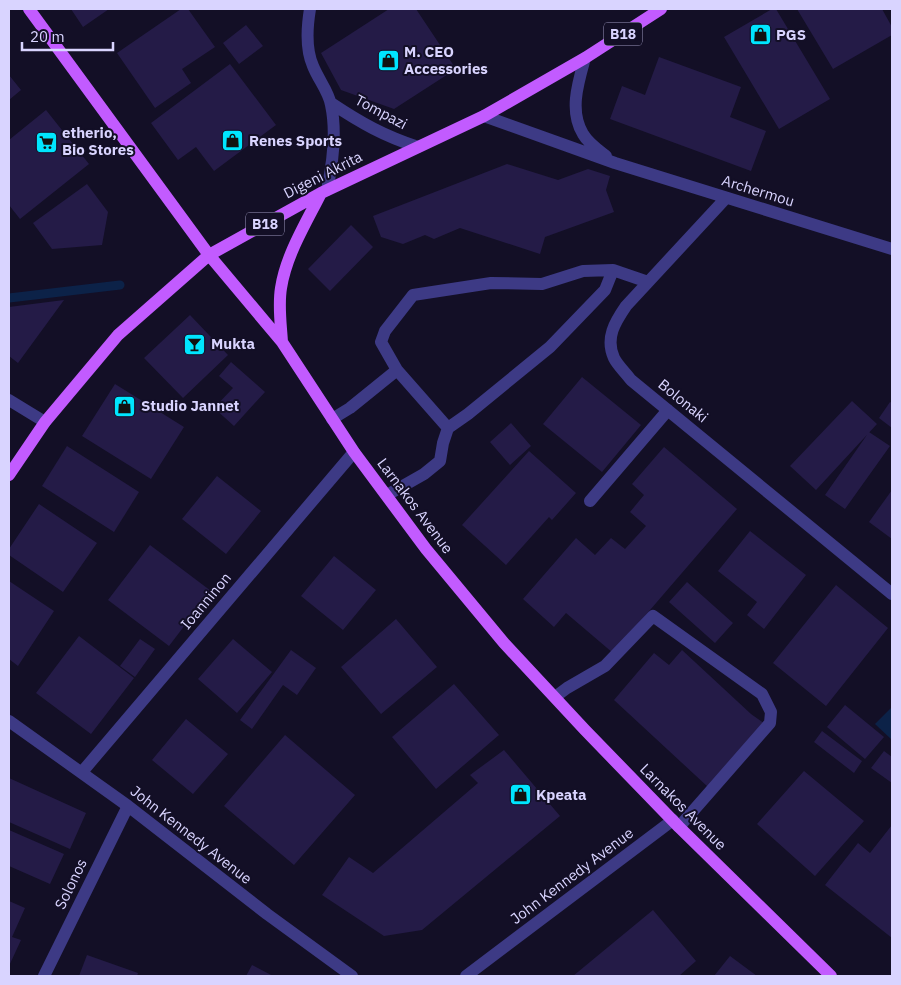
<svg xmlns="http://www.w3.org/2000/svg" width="901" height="985" font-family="'IBM Plex Sans',sans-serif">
  <rect width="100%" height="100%" fill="#130f26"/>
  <path fill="#0c2248" d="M891,708L892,709V740L875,724Z"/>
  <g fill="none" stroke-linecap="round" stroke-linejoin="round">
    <path stroke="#0c2248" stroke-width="9" d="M9,298L120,285"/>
  </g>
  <path fill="#241b47" d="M71,9H109L83,27Z
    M181,9H188L215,47L182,69L191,83L155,108L117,53Z
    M389,9H416L456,69L394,109L341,90L321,53Z
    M772,9H776L830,99L779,129L724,37Z
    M797,9H882L892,27V35L833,69Z
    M246,25L263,46L239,64L223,43Z
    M659,57L741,87L730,117L766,131L751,171L610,119L622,86L645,95Z
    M230,64L276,125L214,171L196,147L178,160L151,123Z
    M9,75L21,90L9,100Z
    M46,110L89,164L20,219L9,205V140Z
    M507,164L558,180L588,169L610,176L606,190L614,212L545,237L540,254L460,228L434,239L425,235L403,244L381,237L373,216Z
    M87,184L108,212L102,245L52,249L33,223Z
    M351,225L373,247L330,291L308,269Z
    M64,300L18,363L9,356V307Z
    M190,315L228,355L183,398L144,358Z
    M231,362L265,392L234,426L214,408L233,388L219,376Z
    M582,377L641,425L602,472L543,424Z
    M115,384L184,427L151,479L82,436Z
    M852,401L877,424L816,490L790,466Z
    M890,402L892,403V428L879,418Z
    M511,423L531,446L510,465L490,442Z
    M869,432L890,446L845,509L825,495Z
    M67,446L139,492L114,532L42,486Z
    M664,447L737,509L613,653L566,613L554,627L523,599L576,538L595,555L611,538L625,549L646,526L630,512L644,495L632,484Z
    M529,451L576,493L552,520L549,517L506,565L462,525Z
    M217,476L261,511L226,554L182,519Z
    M892,490V539L869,522Z
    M39,504L97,543L63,592L9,555V549Z
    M750,531L806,575L764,629L747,615L757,602L718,571Z
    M150,545L211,591L169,646L108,600Z
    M334,556L376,590L343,630L301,596Z
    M9,581L54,611L18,666L9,659Z
    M687,582L733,623L715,643L669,602Z
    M836,585L888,628L826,706L773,663Z
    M396,619L437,667L381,714L341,667Z
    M79,636L134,678L91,734L36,693Z
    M140,639L155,649L135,677L120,666Z
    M233,639L272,672L237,713L198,679Z
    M291,650L316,668L297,695L283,685L252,729L240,720Z
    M682,650L751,714L765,724L708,787L614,700L654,653L669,665Z
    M454,684L499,735L436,789L392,737Z
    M845,705L884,737L865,759L827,727Z
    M186,719L228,754L193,794L152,760Z
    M822,731L862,761L854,773L814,742Z
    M285,735L355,795L294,865L224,806Z
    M504,750L560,816L422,930L384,936L322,895L349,857L373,873L478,783L470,775Z
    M884,751L892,757V783L871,768Z
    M804,771L864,821L815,876L757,824Z
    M9,778L86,813L70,849L9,822Z
    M892,825V938L825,885L858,843L870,853Z
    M9,830L64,854L50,884L9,866Z
    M9,901L25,908L12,937L21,940L9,966Z
    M653,910L696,961L679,976H573Z
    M87,955L138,973L137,976H79Z
    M730,956L757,976H714Z
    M252,965L273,976H246Z"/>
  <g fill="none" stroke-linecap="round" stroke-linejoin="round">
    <path stroke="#3d3a85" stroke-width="12" d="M310,9C307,27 305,48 313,66C318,79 329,92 331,105C337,133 333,162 327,190
      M585,58C578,83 569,111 583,134C588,143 598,150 606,156
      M331,103C361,123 384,136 418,147
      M484,116L615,163L892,249
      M726,198L626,306C615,322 605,338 614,358C618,366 626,373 631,380L892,594
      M397,370L448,428
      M9,400L45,422
      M332,419L350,408L397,370L381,342L385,331L413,295L491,283L542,284L583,271L613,270L648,282
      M387,495L424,474L440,461L443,443L448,428L468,414L550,347L605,290L613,270
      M590,501L668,410
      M555,697L567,688L605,666L653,616L762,694L771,712L770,723L679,827
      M9,721L128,806L267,914L352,976
      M82,772L354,452
      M44,976L128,806
      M466,976L673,820"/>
    <path stroke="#c25bff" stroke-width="12" d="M29,9L209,255L282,342L354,452L426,549L504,643L585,730L679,827L831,976
      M282,342C281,325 278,306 281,288C286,255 306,223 321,193
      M9,475L45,422L118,335L209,255L321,193L484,116L585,58L661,9"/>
  </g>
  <defs>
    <symbol id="shop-square" viewBox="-11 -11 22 22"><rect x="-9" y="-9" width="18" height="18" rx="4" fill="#00e5ff" stroke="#130f26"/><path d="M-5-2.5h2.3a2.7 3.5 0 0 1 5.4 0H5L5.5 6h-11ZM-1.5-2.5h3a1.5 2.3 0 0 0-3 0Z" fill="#111"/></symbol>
    <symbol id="supermarket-square" viewBox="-11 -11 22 22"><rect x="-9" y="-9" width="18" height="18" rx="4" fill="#00e5ff" stroke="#130f26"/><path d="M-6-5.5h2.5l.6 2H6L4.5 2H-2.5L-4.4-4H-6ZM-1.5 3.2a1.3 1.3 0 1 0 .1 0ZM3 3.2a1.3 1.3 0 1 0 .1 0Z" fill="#111"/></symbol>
    <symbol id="bar-square" viewBox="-11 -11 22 22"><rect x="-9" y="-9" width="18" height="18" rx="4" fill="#00e5ff" stroke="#130f26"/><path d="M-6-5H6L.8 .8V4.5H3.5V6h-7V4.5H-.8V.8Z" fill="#111"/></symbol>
  </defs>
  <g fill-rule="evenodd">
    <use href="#shop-square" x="748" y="22" width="25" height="25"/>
    <use href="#shop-square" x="376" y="48" width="25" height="25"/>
    <use href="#shop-square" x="220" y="128" width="25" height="25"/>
    <use href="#supermarket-square" x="34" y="130" width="25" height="25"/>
    <use href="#bar-square" x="182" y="332" width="25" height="25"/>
    <use href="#shop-square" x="112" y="394" width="25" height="25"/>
    <use href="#shop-square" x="508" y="782" width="25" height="25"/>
  </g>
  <g text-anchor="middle" stroke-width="4" stroke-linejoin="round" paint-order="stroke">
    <g fill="#130f26" stroke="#9e99be" stroke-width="1">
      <rect x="604" y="22.5" width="38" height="23" rx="4"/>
      <rect x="246" y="212.5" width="38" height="23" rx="4"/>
    </g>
    <g font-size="14" font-weight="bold" fill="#d9d4ff">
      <text x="623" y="39">B18</text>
      <text x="265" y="229">B18</text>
    </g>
    <g font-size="15" font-weight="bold" fill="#d9d4ff" stroke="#130f26" text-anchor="start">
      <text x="776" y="40">PGS</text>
      <text x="404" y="57">M. CEO<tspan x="404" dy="17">Accessories</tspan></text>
      <text x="62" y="138">etherio,<tspan x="62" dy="17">Bio Stores</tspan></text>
      <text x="249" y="146">Renes Sports</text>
      <text x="211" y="349">Mukta</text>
      <text x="141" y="411">Studio Jannet</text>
      <text x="536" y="800">Kpeata</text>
    </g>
    <g font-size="15" fill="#d9d4ff" stroke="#130f26">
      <text transform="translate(381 112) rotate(28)" y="5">Tompazi</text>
      <text transform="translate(323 175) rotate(-27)" y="5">Digeni Akrita</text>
      <text transform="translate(758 191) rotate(17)" y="5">Archermou</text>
      <text transform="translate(683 401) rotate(39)" y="5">Bolonaki</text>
      <text transform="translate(415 506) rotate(53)" y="5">Larnakos Avenue</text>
      <text transform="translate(206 601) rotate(-50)" y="5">Ioanninon</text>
      <text transform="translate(683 807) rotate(45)" y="5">Larnakos Avenue</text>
      <text transform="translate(191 835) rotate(38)" y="5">John Kennedy Avenue</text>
      <text transform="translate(572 876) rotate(-37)" y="5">John Kennedy Avenue</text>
      <text transform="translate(71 884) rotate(-64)" y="5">Solonos</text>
    </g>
  </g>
  <rect width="901" height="985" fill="none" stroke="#d9d4ff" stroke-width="20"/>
  <path d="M22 42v8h91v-8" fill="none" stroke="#d9d4ff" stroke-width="2.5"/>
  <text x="30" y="42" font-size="15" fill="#d9d4ff" stroke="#130f26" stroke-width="4" paint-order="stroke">20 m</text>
</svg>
